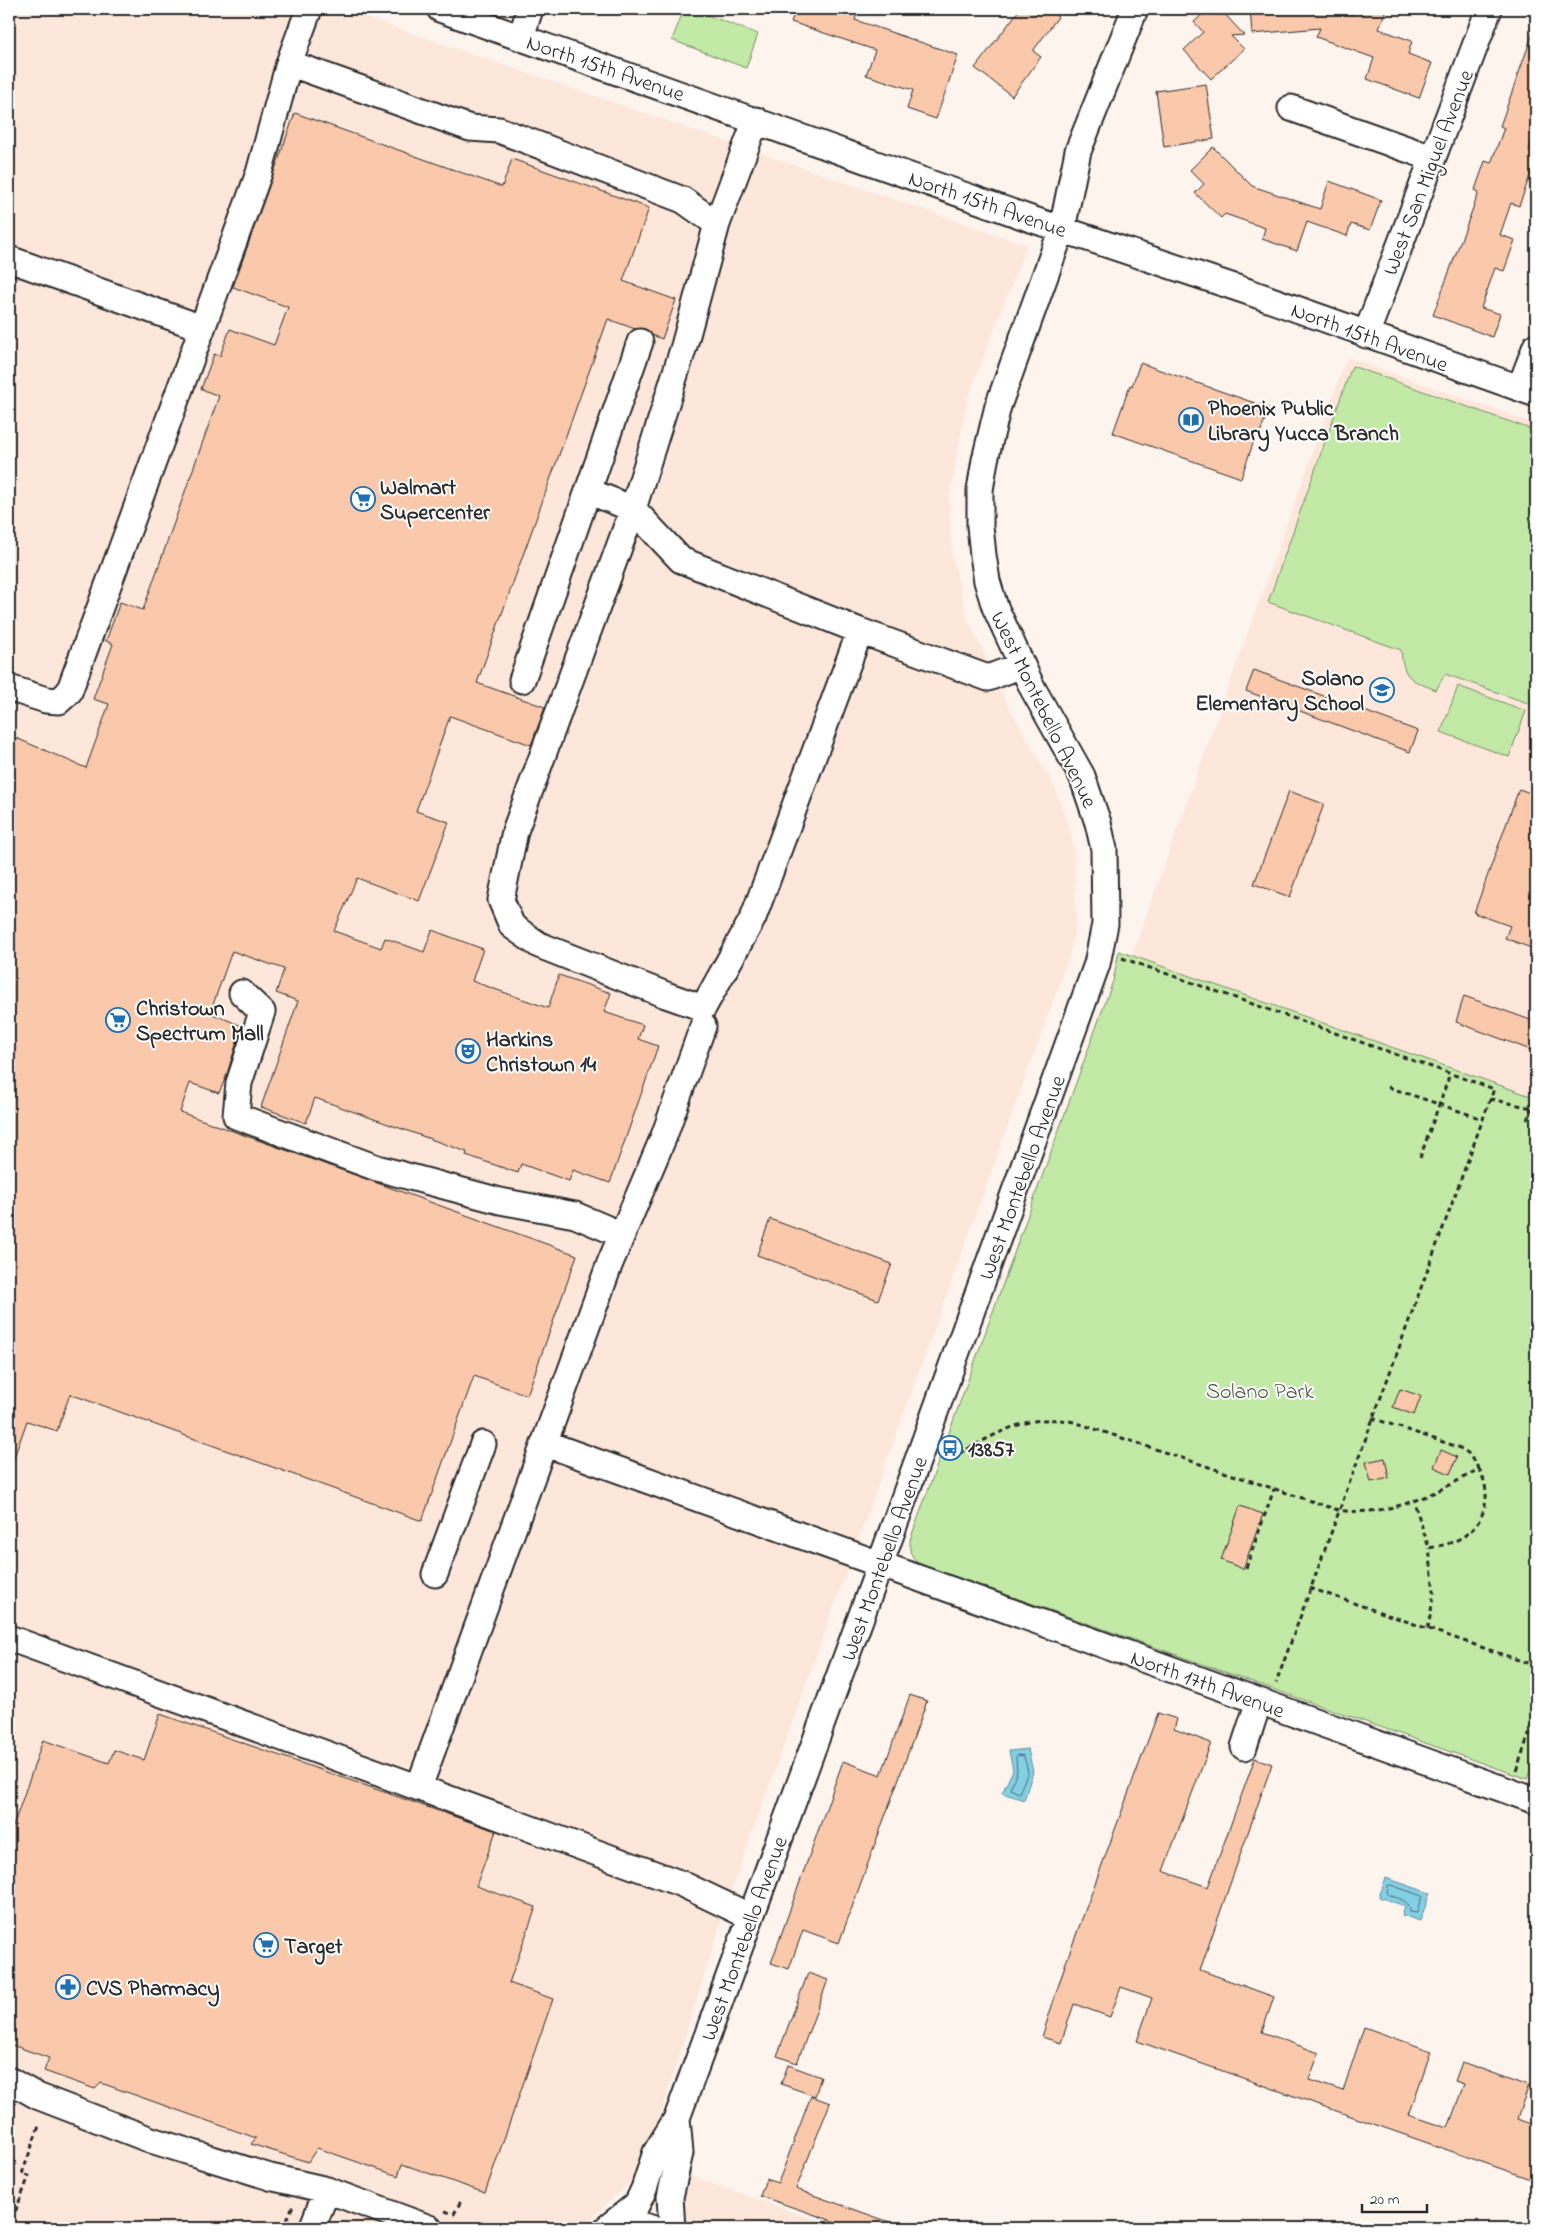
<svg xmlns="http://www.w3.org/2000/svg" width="1545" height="2237" font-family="'Indie Flower',sans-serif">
  <rect width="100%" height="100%" fill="#fef4ee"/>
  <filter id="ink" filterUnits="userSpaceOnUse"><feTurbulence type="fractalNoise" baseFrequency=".02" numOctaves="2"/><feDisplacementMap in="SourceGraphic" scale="10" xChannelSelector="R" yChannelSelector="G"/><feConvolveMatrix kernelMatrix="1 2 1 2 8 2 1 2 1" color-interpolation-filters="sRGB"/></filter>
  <g filter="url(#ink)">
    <path fill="#fde7da" d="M9,9H342L1027,245L967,400L949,501L952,554L967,617L1007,703L1055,788L1070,830L1074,852L1076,922L1069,957L729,1897L643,2170L588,2222L586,2228H9Z
      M1347,357L1536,424V1098L1132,955Z
      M683,2173L839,2228H686L681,2210Z"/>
    <path fill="#c2eaa6" stroke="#768a68" d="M684,9H691L758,34L746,68L672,40Z
      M1352,366L1536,431V706L1445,674L1436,690C1411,680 1403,679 1401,650L1268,602Z
      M1458,686L1526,711L1509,757L1441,732Z
      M1119,951L1536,1098V1755L1527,1779L917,1563L910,1552V1540L1113,981Z"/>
    <path fill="#83cfe3" stroke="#608d99" d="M1028,1749L1033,1772L1024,1800L1002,1793L1013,1770L1009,1751Z
      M1386,1878L1430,1893L1420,1921L1402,1915L1405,1906L1379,1897Z"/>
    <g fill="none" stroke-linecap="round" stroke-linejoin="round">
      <path stroke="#4e6d75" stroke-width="1" d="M1018,1755L1024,1756L1028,1772L1019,1793L1010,1789L1017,1771L1016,1758Z
        M1391,1885L1422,1896L1417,1913L1410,1912C1410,1899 1397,1899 1387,1894L1388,1886Z"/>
    </g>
    <path fill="#fac8aa" stroke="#2b2b2b" d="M796,9H859L855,20L958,55L936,119L907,109L913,90L866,75L875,50L791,22Z
      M1020,9H1047L1058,17L1033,51L1041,57L1012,96L975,68Z
      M1208,9H1220L1244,35L1231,36L1244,49L1211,79L1184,50L1203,32L1194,22Z
      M1250,9H1335L1352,15L1354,9H1386L1379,29L1412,41L1408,54L1432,63L1419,98L1367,79L1374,58L1316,37L1320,28L1252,34Z
      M1534,30H1536V130L1529,150L1536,153V159L1519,206L1511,203L1500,235L1515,240L1504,271L1495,268L1481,308L1500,314L1492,337L1433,315L1479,192L1475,190L1485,161L1491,163L1504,128L1500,126Z
      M1206,84L1214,139L1164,147L1156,91Z
      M295,113L502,187L512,159L649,208L623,281L676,300L662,339L652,335L645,329H635L608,319L477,683L545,707L531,745L450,716L416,811L449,822L419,901L357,878L334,931L381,948L385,938L424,952L432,930L483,949L472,981L548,1008L559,975L611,993L604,1012L643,1025L638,1039L658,1046L610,1183L573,1170L569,1181L521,1164L518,1173L466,1155L467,1152L315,1098L306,1123L261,1107L298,1001L276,993L284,969L232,951L210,1013L242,1026L226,1077L219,1093L190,1083L180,1112L577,1255L527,1395L474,1376L422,1521L70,1394L57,1431L27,1421L11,1466L9,1465V752L16,738L86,768L109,704L93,699L113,644L106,641L120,602L143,610L219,396L201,389L214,354L220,356L230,329L274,345L288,307L233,287Z
      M1213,147L1252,186L1320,209L1329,181L1381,200L1370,230L1351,224L1347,236L1307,222L1297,251L1262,239L1265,228L1225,214L1221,218L1195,193L1204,184L1190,170Z
      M1140,363L1269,408L1260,433L1257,432L1241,478L1113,433L1130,385L1132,386Z
      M1254,670L1418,731L1410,752L1246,691Z
      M1519,789L1536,795V950L1505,938L1510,926L1474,913Z
      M1289,791L1324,804L1290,897L1254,884Z
      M1464,996L1536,1022V1052L1456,1022Z
      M770,1219L892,1264L878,1300L757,1255Z
      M1400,1389L1421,1396L1414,1415L1393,1407Z
      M1441,1450L1457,1457L1450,1474L1434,1467Z
      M1385,1458L1389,1478L1371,1482L1366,1462Z
      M1240,1506L1263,1514L1243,1569L1221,1560Z
      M910,1695L927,1701L839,1943L803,1930L789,1969L771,1963L843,1761L881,1775Z
      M1158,1713L1177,1719L1174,1729L1211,1743L1163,1871L1208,1887L1255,1758L1272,1764L1200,1970L1274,1997L1262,2032L1319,2053L1309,2080L1343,2091L1364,2027L1431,2051L1409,2115L1448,2128L1464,2084L1455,2081L1462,2062L1529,2086L1517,2119L1536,2126V2181L1137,2041L1152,1998L1121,1987L1110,2017L1074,2004L1061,2043L1042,2037L1065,1965Z
      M160,1714L496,1831L476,1886L536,1907L509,1983L553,1999L485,2193L402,2164L398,2176L317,2148L308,2162L251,2144L256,2138L101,2083L95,2089L44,2071L49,2058L9,2044V1838L43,1740L109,1763L114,1750L144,1760Z
      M808,1973L828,1980L797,2063L777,2056Z
      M788,2065L821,2077L815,2096L781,2084Z
      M811,2096L830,2103L796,2189L901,2226L900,2228H853L760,2196L766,2179L778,2183Z"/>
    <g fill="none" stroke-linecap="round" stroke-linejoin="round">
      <defs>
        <path id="minor" d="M440,9L1028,218L1246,291L1536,394
          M521,37L530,9
          M289,63L470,128L499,130L683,200L717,224
          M1291,108L1432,158
          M756,120L717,224L684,346L633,509L515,831L501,900L512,926L539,945L666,995L703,1008L753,918L860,631
          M9,259L202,328
          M1366,335L1489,9
          M1520,388L1536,346
          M588,491L633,509L681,560L860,631L988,678L1022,665
          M522,680L640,342
          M9,688L46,700L59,701L69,692L259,173L289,63L309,9
          M242,993L262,1012L239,1083L236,1116L377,1168L500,1201L575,1215L622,1235
          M544,1443L1536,1801
          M435,1574L483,1444
          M9,1638L622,1862L682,1884L751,1917
          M1244,1747L1259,1701
          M419,1787L610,1263L664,1136L703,1026
          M9,2080L37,2096L151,2140L270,2177L327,2190L429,2228
          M312,2228L327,2190
          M607,2228L637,2204L644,2189L656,2152L677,2118L869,1595L1097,964L1105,924L1104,849L1098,823L1082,776L1033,689L995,607L987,581L983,555L980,526V490L985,460L998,406L1062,229L1078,151L1135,9
          M608,2228C623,2224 635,2223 651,2228
          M672,2228L670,2197L680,2153L677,2118"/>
      </defs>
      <use href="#minor" stroke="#2b2b2b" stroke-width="29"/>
      <path stroke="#2b2b2b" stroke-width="3" stroke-dasharray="5 4" stroke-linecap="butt" d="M1122,958L1494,1089L1276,1683
        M1388,1087L1483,1119
        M1490,1099L1532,1108L1536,1106
        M1527,1120L1532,1108
        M1420,1158L1450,1074
        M1372,1418L1458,1447L1468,1453L1479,1469
        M943,1461C989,1441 1020,1411 1074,1422L1338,1510C1390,1518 1436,1493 1479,1469C1493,1494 1486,1525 1459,1539C1450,1544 1440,1546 1429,1548L1414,1502
        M1246,1568L1274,1489
        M1310,1588L1536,1666
        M1428,1629L1434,1592L1429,1548
        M1516,1771L1536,1715
        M445,2211L454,2214L462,2199
        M9,2228L29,2176L22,2174L39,2126
        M284,2228L293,2205"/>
      <use href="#minor" stroke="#fff" stroke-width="25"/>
    </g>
  </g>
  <defs>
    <symbol id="library-ring" viewBox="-11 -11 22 22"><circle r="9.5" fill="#fff" stroke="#1f6fb2" stroke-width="1.5"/><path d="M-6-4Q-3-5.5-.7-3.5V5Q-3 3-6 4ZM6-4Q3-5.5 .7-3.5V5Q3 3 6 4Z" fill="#1f6fb2"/></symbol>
    <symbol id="supermarket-ring" viewBox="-11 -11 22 22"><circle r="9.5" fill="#fff" stroke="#1f6fb2" stroke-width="1.5"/><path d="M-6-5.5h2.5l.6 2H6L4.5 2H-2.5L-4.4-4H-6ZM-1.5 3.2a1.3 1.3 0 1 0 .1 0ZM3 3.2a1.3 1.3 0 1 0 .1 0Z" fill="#1f6fb2"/></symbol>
    <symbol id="school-ring" viewBox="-11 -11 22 22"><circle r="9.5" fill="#fff" stroke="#1f6fb2" stroke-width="1.5"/><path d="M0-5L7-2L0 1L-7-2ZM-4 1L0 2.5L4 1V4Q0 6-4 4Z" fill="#1f6fb2"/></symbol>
    <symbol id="theatre-ring" viewBox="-11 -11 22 22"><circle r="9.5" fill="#fff" stroke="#1f6fb2" stroke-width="1.5"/><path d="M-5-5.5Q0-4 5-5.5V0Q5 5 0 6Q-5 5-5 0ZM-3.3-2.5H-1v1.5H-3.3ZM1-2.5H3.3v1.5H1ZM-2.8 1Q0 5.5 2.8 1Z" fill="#1f6fb2"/></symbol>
    <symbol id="bus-ring" viewBox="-11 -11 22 22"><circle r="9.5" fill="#fff" stroke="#1f6fb2" stroke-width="1.5"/><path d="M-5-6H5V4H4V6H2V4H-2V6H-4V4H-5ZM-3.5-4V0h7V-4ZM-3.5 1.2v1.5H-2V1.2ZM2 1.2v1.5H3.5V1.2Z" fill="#1f6fb2"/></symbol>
    <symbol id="pharmacy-ring" viewBox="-11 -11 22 22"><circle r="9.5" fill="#fff" stroke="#1f6fb2" stroke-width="1.5"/><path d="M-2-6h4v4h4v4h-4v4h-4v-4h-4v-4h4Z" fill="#1f6fb2"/></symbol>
  </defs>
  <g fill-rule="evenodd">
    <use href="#library-ring" x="1177" y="406" width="28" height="28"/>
    <use href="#supermarket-ring" x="349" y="485" width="28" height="28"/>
    <use href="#school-ring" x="1368" y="676" width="28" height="28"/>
    <use href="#supermarket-ring" x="104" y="1006" width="28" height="28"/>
    <use href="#theatre-ring" x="454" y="1037" width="28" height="28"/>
    <use href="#bus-ring" x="936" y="1434" width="28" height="28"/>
    <use href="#supermarket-ring" x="252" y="1931" width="28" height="28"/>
    <use href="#pharmacy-ring" x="54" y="1973" width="28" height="28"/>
  </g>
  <g text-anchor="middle" stroke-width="4" stroke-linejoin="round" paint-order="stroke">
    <g font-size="22" fill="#2b2b2b" stroke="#fff">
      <text transform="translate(606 67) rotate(19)" y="8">North 15th Avenue</text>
      <text transform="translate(1427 172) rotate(-69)" y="8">West San Miguel Avenue</text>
      <text transform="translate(988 203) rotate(19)" y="8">North 15th Avenue</text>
      <text transform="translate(1370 336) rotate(20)" y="8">North 15th Avenue</text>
      <text transform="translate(1045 709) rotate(64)" y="8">West Montebello Avenue</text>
      <text transform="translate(1021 1177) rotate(-70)" y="8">West Montebello Avenue</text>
      <text transform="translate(883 1558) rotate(-70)" y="8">West Montebello Avenue</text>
      <text transform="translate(1208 1683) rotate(20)" y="8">North 17th Avenue</text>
      <text transform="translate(743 1938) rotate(-70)" y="8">West Montebello Avenue</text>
    </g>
    <g font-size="22" font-weight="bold" fill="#2b2b2b" stroke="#fff" text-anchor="start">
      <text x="1208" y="415">Phoenix Public<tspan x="1208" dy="25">Library Yucca Branch</tspan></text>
      <text x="380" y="494">Walmart<tspan x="380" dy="25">Supercenter</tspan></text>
      <text x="1364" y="685" text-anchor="end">Solano<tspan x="1364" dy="25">Elementary School</tspan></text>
      <text x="136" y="1015">Christown<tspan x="136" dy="25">Spectrum Mall</tspan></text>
      <text x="486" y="1046">Harkins<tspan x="486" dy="25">Christown 14</tspan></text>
      <text x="968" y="1456">13857</text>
      <text x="284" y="1953">Target</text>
      <text x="86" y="1995">CVS Pharmacy</text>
    </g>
    <g font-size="22" fill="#515b4a" stroke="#fff">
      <text x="1260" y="1398">Solano Park</text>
    </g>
  </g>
  <rect width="1545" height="2237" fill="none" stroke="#fff" stroke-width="30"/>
  <rect x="15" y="15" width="1515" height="2207" fill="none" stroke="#2b2b2b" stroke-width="2" filter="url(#ink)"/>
  <path d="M1362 2204v8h65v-8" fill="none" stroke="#2b2b2b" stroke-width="2.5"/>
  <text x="1370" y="2204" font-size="15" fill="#2b2b2b" stroke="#ffffff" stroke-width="4" paint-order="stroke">20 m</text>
</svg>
